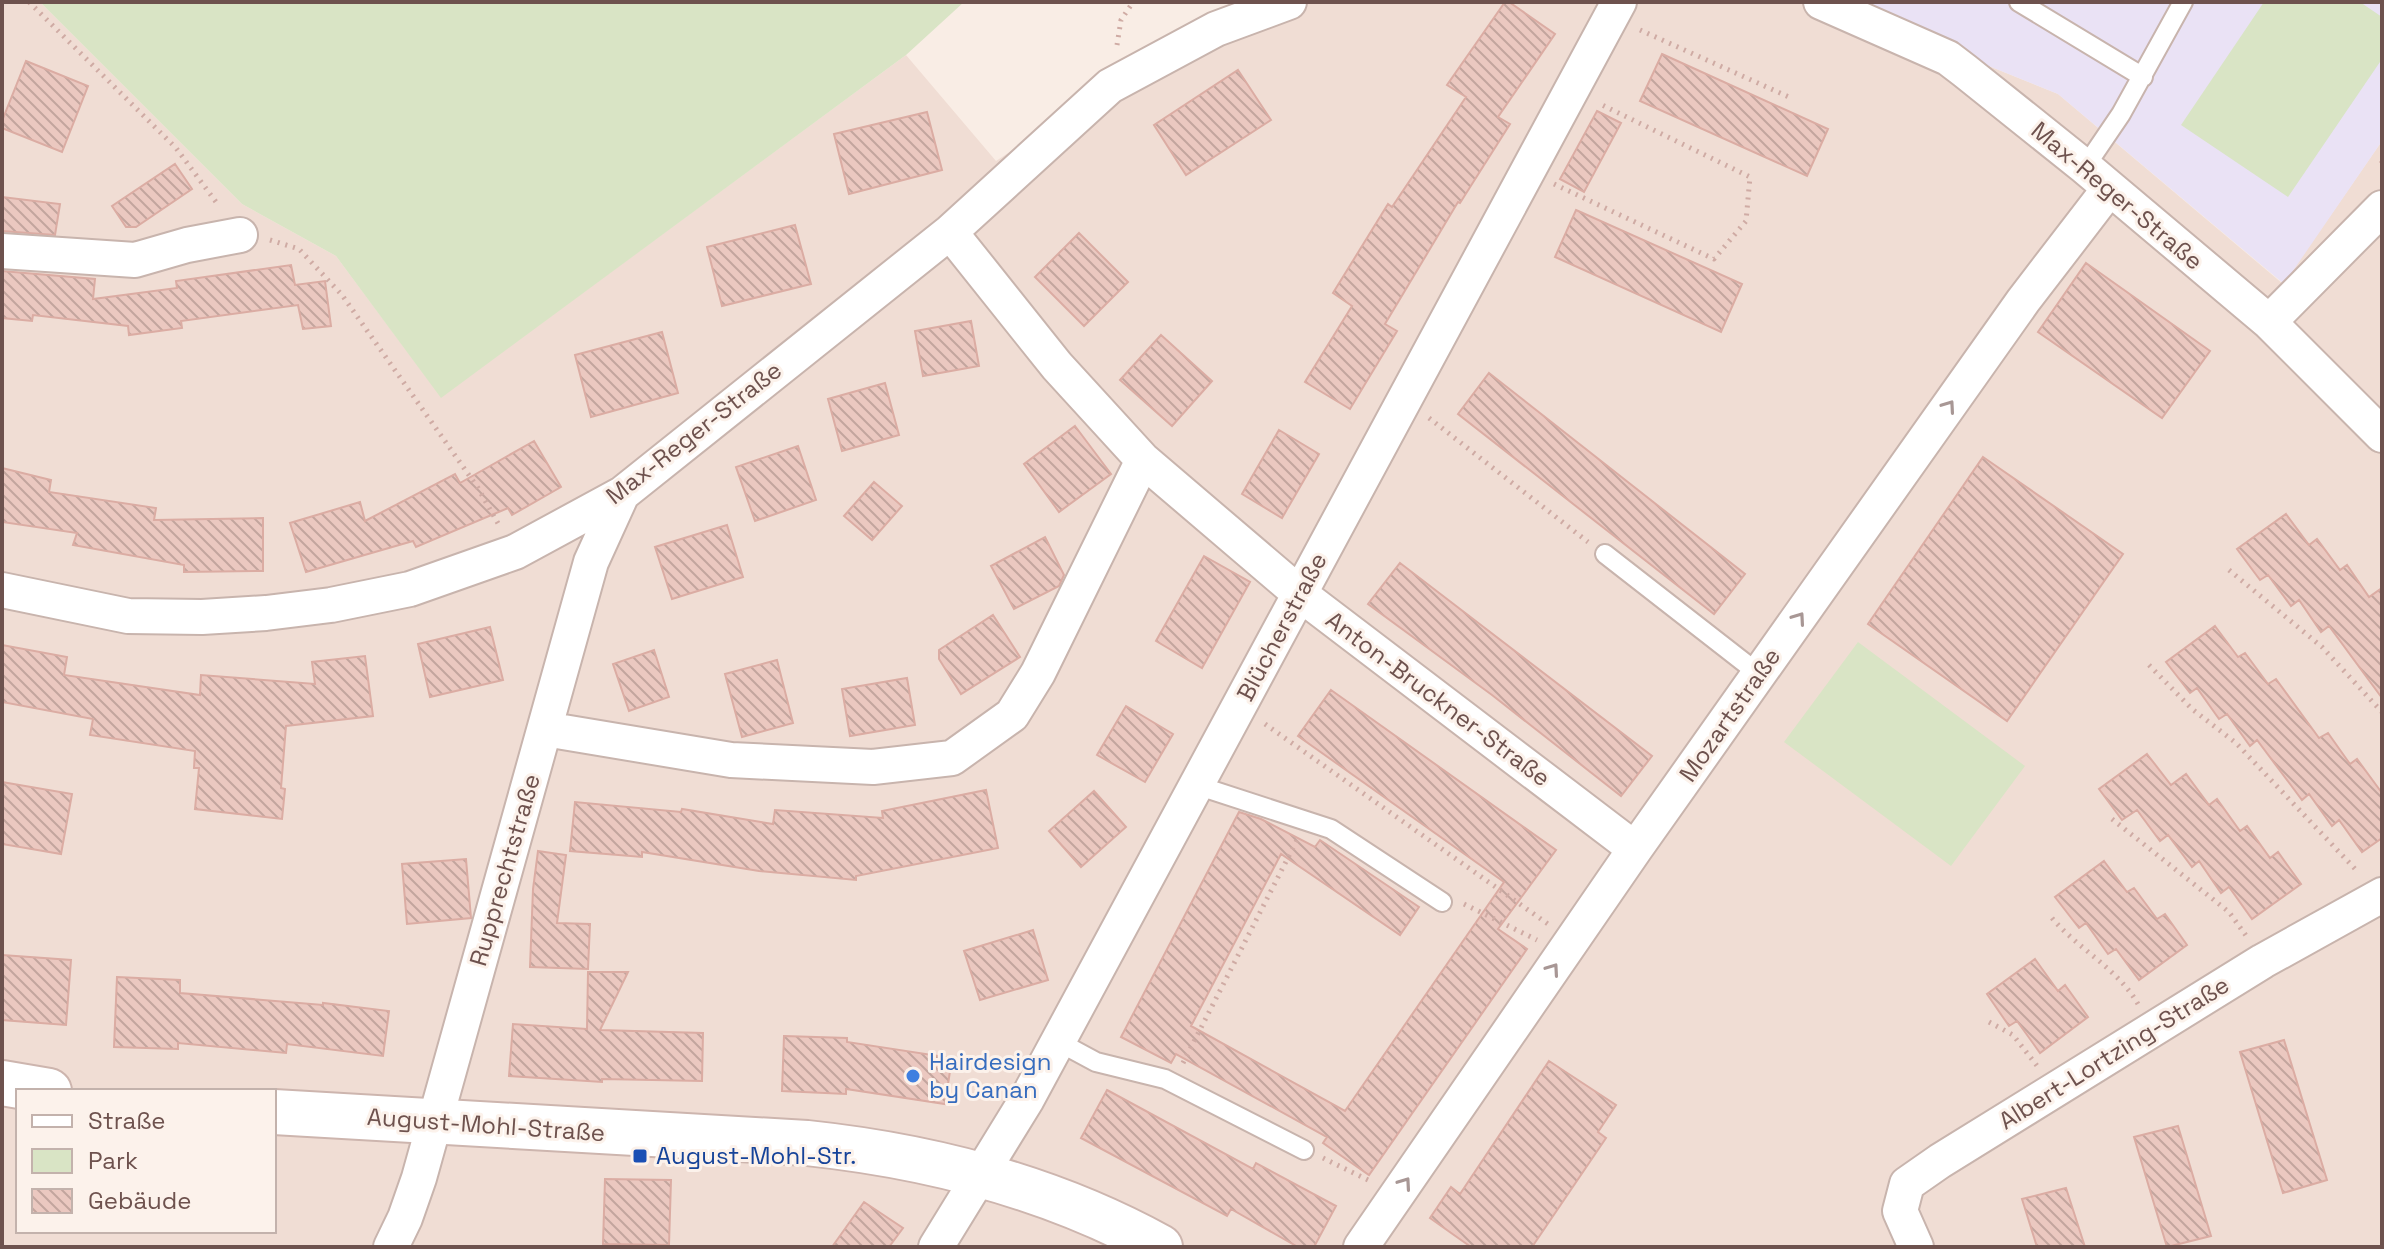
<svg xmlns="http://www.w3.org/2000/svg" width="2384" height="1249" font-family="'Space Grotesk',sans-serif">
  <defs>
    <pattern id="building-back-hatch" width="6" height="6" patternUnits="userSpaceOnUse" patternTransform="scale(2)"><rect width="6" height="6" fill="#ebc8c0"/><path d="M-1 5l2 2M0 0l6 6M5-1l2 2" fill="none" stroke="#c3a59e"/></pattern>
  </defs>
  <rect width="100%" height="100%" fill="#f9ede5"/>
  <path fill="#f0ddd4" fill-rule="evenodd" d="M2,2H40L242,204L336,256L441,397L906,55L996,161L1237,2H1830L2058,94L2283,284L2382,141V1247H2ZM18,1091H274V1231H18Z"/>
  <path fill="#eae2f5" d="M1830,2H2382V141L2284,284L2058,94Z"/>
  <path fill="#d9e4c5" d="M40,2H964L906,55L441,398L336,256L242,204Z
    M2264,2H2360L2382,17V59L2288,197L2181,125Z
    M1858,642L2025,766L1951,866L1784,742Z"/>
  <path fill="url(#building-back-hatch)" stroke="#dbaca3" stroke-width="2" d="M1505,2H1509L1555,34L1498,117L1510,124L1460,203L1458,202L1385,324L1397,331L1350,409L1305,382L1352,306L1333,293L1388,204L1392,207L1466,97L1447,85Z
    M1662,54L1828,129L1807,176L1640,101Z
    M26,61L88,86L62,152L2,128V121Z
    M1238,70L1271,120L1186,175L1154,125Z
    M1597,111L1621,123L1584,192L1560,179Z
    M927,112L942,170L849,194L834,134Z
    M175,164L192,189L136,227H126L112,206Z
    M2,197L60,204L55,235L2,231Z
    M1576,210L1742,284L1721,332L1555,257Z
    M795,225L811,284L722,306L707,247Z
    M1079,233L1128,282L1084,326L1035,277Z
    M2086,263L2210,351L2162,418L2038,332Z
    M291,265L295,285L325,281L331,326L303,329L298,305L181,321L182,328L129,335L128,326L33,315L32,321L2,318V271L95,279L93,299L177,288L176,281Z
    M971,321L979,366L923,376L915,331Z
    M662,332L678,393L591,417L575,355Z
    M1161,335L1212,381L1172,426L1120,380Z
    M1489,373L1745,574L1714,614L1458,414Z
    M885,383L899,435L842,451L828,399Z
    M1075,426L1111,474L1059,512L1024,464Z
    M1279,430L1319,454L1282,518L1242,494Z
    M534,441L561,487L512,515L508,508L416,547L413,541L306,572L290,523L360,502L365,521L455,474L460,483Z
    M798,446L816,500L755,521L736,467Z
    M1983,457L2123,554L2007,721L1868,624Z
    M2,468L51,480L49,492L156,508L154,520L263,518V571L184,572V565L73,545L77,533L2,522Z
    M874,482L902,506L872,540L844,516Z
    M2286,514L2309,545L2317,539L2340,570L2347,565L2369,597L2382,588V698L2329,626L2321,632L2299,600L2291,606L2268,575L2260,580L2237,549Z
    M727,525L743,577L672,599L655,547Z
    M1045,537L1064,575L1059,586L1014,609L991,566Z
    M1204,556L1250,582L1202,668L1156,641Z
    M1400,563L1652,756L1621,796L1492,695L1368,604Z
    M993,615L1020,657L961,694L939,659V650Z
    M2215,626L2238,657L2245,653L2268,684L2276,679L2319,738L2328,733L2350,764L2357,759L2382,793V838L2362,852L2339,820L2332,826L2309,794L2302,800L2257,740L2250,746L2227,714L2219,719L2197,688L2190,693L2166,662Z
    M490,627L503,680L430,697L418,644Z
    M2,645L67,657L64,675L200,695L201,675L315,684L312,662L365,656L373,716L286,726L281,788L285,789L282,819L195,809L199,768H194L195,751L90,735L93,719L2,702Z
    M654,650L669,697L629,711L613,664Z
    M777,660L793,723L742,737L725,674Z
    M907,678L915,725L850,736L842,689Z
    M1331,690L1556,850L1498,929L1527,949L1369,1175L1323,1143L1327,1137L1176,1054L1171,1063L1121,1037L1239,812L1261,819L1315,847L1320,840L1419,907L1400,935L1281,854L1191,1026L1345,1111L1504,882L1298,736Z
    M1126,706L1173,734L1145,782L1097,755Z
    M2147,754L2171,785L2186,774L2209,805L2217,799L2240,831L2247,826L2270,858L2278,852L2301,884L2252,919L2229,887L2221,893L2199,861L2192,867L2168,835L2160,841L2137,810L2122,820L2099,789Z
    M2,782L72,794L61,854L2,844Z
    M986,790L998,848L856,876V880L759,871L642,852V857L570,851L575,802L681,812L682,809L773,824L775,810L883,818L882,811Z
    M1094,791L1126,827L1081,867L1049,831Z
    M538,851L566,855L557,923L590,924L588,969L530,967L533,889Z
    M466,859L471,918L407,924L402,864Z
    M2104,861L2127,892L2134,888L2157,919L2165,914L2187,945L2139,980L2116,949L2108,954L2086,923L2079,928L2055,897Z
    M1033,930L1048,980L980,1000L964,951Z
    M2,955L71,960L66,1025L2,1020Z
    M2035,959L2058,991L2065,985L2088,1017L2040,1053L2017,1021L2009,1026L1987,994Z
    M588,972H628L600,1030L703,1033L702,1081L602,1079V1082L509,1076L513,1024L587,1029Z
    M117,977L180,980V993L323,1005V1003L389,1011L383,1056L287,1044L286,1053L178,1043V1049L114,1047Z
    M784,1036L847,1038V1042L952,1058L945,1104L846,1089V1094L782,1091Z
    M2284,1040L2327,1180L2283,1193L2240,1052Z
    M1549,1061L1616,1105L1598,1132L1606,1138L1532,1247H1471L1430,1218L1451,1187L1460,1194Z
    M1107,1090L1253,1169L1256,1163L1336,1206L1314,1247H1298L1231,1209L1227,1216L1081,1138Z
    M2178,1126L2211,1236L2167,1247L2134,1137Z
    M605,1179L671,1180L669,1245L603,1244Z
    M2066,1188L2085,1247H2037L2022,1199Z
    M864,1202L903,1228L889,1247H832Z"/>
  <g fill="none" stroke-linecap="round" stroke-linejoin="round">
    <defs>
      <path id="service" d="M2019,2L2143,77
        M2085,167L2121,114L2183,2
        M1605,554L1759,674
        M1196,785L1331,829L1442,902
        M1057,1041L1096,1062L1165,1079L1304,1150"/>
      <path id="minor" d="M1821,2L1948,58L1965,71L2085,167L2269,322L2382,435
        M950,232L1057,366L1143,460L1300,594L1635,849
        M2,251L135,260L187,245L240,235
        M2269,322L2382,208
        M2,590L128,616L202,617L266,613L331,605L410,589L515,552L622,494L950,232L1110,86L1216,29L1289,2
        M545,729L731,760L873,767L952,758L1012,715L1038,673L1143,460
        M391,1247L405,1218L419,1178L591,562L622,494
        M936,1247L1027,1099L1619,2
        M1361,1247L1635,849L2023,301L2109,189
        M1916,1247L1900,1211L1907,1184L1940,1161L2263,961L2382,895"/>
      <path id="secondary" d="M2,1083L49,1091
        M274,1112L807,1143C930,1156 1051,1187 1160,1247"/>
    </defs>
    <use href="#service" stroke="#c8b4ad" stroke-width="22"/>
    <use href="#minor" stroke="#c8b4ad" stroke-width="38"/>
    <use href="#secondary" stroke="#cdb5ae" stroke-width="48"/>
    <path stroke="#cfaba4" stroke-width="5" stroke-dasharray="2 6" stroke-linecap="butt" d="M29,2L176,148L219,206
      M1640,30L1789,97
      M1117,45L1121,20L1133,2
      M2382,161V166
      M1554,184L1714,259L1746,221L1750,177L1600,104
      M270,240L299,249L342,295L478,488L500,527
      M1429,418L1588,542
      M2229,570L2322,647L2382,712
      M2149,665L2192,709L2236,743L2358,872
      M1265,724L1548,924
      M2112,819L2229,912L2247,937
      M1464,904L1537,940
      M2052,918C2078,949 2118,969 2138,1004
      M1989,1022L2013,1035L2038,1067
      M1183,1063L1297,840
      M1323,1158L1368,1180"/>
    <use href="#service" stroke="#fff" stroke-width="18"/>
    <use href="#minor" stroke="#fff" stroke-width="34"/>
    <use href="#secondary" stroke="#fff" stroke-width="44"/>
  </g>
  <defs><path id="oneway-chevron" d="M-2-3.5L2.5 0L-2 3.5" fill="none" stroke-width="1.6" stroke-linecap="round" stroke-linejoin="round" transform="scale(2)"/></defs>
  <g stroke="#a89795">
    <use href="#oneway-chevron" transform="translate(1949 406) rotate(-55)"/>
    <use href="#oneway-chevron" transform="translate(1799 618) rotate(-55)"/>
    <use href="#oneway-chevron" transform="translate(1553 969) rotate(-55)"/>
    <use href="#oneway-chevron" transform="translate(1405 1183) rotate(-55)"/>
  </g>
  <circle fill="#3f7fe0" stroke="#fcf2eb" stroke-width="3" cx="913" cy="1076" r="8"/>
  <rect fill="#1a4fb4" stroke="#fcf2eb" stroke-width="3" x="632" y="1148" width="16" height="16" rx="4"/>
  <g text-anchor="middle" stroke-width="6" stroke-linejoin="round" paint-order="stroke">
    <g font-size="24" fill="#6e524e" stroke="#fcf2eb">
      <text transform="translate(2117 196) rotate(40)" y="8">Max-Reger-Straße</text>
      <text transform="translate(694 433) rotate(-38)" y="8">Max-Reger-Straße</text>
      <text transform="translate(1282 627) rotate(-62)" y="8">Blücherstraße</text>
      <text transform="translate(1438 699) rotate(37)" y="8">Anton-Bruckner-Straße</text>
      <text transform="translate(1730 715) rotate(-55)" y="8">Mozartstraße</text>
      <text transform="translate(505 870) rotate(-74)" y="8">Rupprechtstraße</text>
      <text transform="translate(2114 1053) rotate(-32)" y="8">Albert-Lortzing-Straße</text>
      <text transform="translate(486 1125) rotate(4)" y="8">August-Mohl-Straße</text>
    </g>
    <g font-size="24" fill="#366cbe" stroke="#fcf2eb" text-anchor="start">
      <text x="929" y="1070">Hairdesign<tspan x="929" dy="28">by Canan</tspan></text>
    </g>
    <g font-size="24" fill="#164399" stroke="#fcf2eb" text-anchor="start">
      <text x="656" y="1164">August-Mohl-Str.</text>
    </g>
  </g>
  <rect width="2384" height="1249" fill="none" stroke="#6e524e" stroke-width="8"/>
  <rect x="16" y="1089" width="260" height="144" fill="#fcf2eb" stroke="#c3b2ac" stroke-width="2"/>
  <rect x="32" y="1115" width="40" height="12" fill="#ffffff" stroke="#c3b2ac" stroke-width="2"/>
  <text x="88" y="1129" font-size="24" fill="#6e524e">Straße</text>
  <rect x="32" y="1149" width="40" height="24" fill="#d9e4c5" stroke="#c3b2ac" stroke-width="2"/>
  <text x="88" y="1169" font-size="24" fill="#6e524e">Park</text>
  <rect x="32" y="1189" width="40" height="24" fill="url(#building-back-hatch)" stroke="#c3b2ac" stroke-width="2"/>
  <text x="88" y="1209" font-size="24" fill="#6e524e">Gebäude</text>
</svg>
